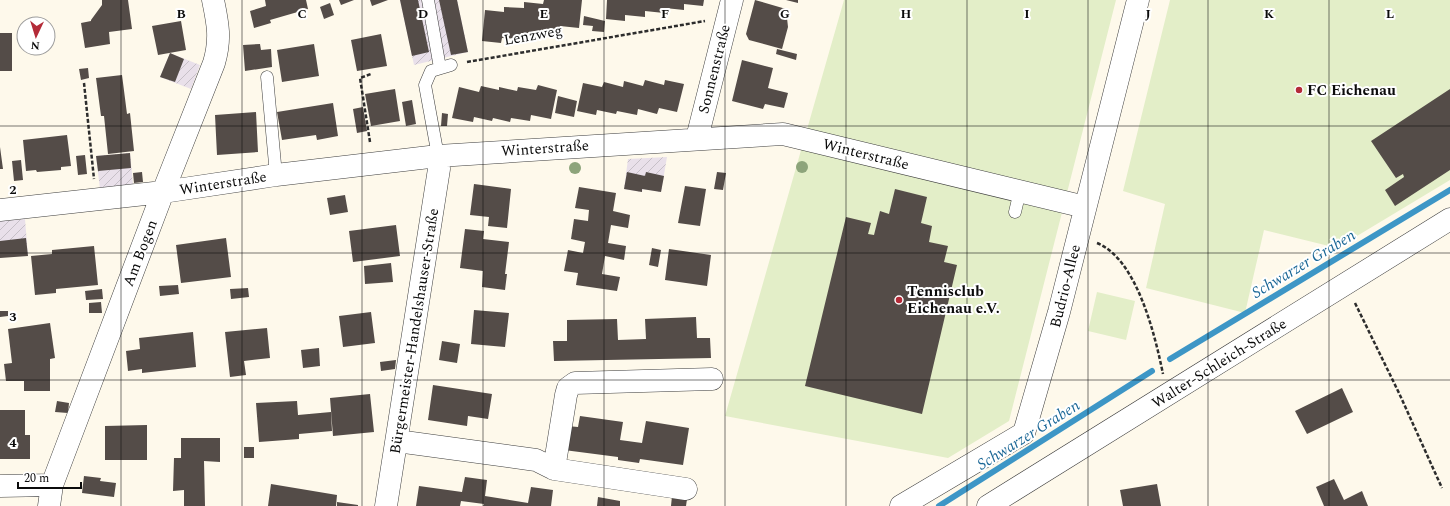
<svg xmlns="http://www.w3.org/2000/svg" width="1450" height="506" font-family="Spectral,serif">
  <defs>
    <pattern id="industrial-furrows" width="10" height="10" patternUnits="userSpaceOnUse"><rect width="10" height="10" fill="#e9e0ea"/><path d="M-1 1l2-2M0 10L10 0M9 11l2-2" fill="none" stroke="#c6bfc7"/></pattern>
  </defs>
  <rect width="100%" height="100%" fill="#fef9eb"/>
  <path fill="url(#industrial-furrows)" d="M400,0H457L468,52L414,65Z
    M170,53L200,65L191,89L160,77Z
    M130,153L133,184L100,189L96,156Z
    M667,157L661,192L643,189L642,192L624,189L628,159Z
    M25,219L28,256L0,254V221Z"/>
  <path fill="#e3eec8" d="M844,0H1116L1009,421L948,458L725,416Z
    M1170,0H1450V180L1337,248L1264,230L1245,313L1146,288L1165,204L1123,191Z
    M1097,292L1135,301L1126,340L1088,331Z"/>
  <g fill="none" stroke-linecap="round" stroke-linejoin="round">
    <path stroke="#3d96c6" stroke-width="6" d="M1170,359L1450,190
      M939,506L1152,371"/>
  </g>
  <path fill="#544c48" d="M102,0H128L132,29L109,32L110,44L85,48L81,23L91,21V20L102,5Z
    M265,0H306L308,9L270,20L271,23L254,28L250,11L266,6Z
    M339,0H354L341,5Z
    M370,0H388L372,6Z
    M400,0H418L429,52L412,56Z
    M439,0H457L468,52L451,55Z
    M544,0H582L579,28L560,26V32L541,31V35L521,33V39L502,38L501,43L482,41L485,10L504,12V7L524,8V2L543,4Z
    M607,0H704L703,6L684,4V10L665,8L664,13L645,11V17L625,15V21L606,19Z
    M755,0L786,9L788,27L782,49L749,40L746,34Z
    M786,0H798V3Z
    M330,3L334,15L324,19L320,7Z
    M584,16L605,21L604,32L592,31L593,26L583,25Z
    M181,21L186,50L158,55L152,26Z
    M0,33H12V71H0Z
    M381,34L387,66L357,71L351,40Z
    M260,44L261,50L271,49L272,67L245,71L243,45Z
    M314,44L319,76L282,82L277,50Z
    M777,49L797,54L796,60L776,54Z
    M170,53L184,59L175,82L160,77Z
    M742,60L773,68L768,88L788,93L784,108L765,104L763,109L732,101Z
    M88,68L89,78L81,80L79,69Z
    M122,75L127,114L130,113L134,151L108,154L104,116H101L96,78Z
    M645,80L664,85L665,80L684,84L677,112L659,108L657,114L638,109L637,115L617,111L616,114L597,110L596,115L577,111L583,83L602,87L604,82L623,87L624,81L643,86Z
    M538,85L557,90L551,119L531,115L530,121L511,118L510,122L493,118L492,121L474,117L473,122L452,118L459,87L479,92L481,86L499,90V87L517,91L518,87L536,90Z
    M395,89L400,121L371,126L365,94Z
    M1450,89V170L1395,206L1385,190L1404,177L1403,174L1396,178L1371,141Z
    M558,96L577,101L574,117L555,113Z
    M412,100L416,124L406,126L402,102Z
    M333,103L338,136L317,140L316,135L282,140L277,112Z
    M363,107L367,131L357,133L353,109Z
    M256,112L258,152L217,155L215,115Z
    M442,113L448,114L447,126H441Z
    M67,135L71,166L61,167V170L37,172L36,170L26,171L23,140Z
    M0,147L3,169H0Z
    M130,153L131,168L98,171L96,156Z
    M85,155L87,174L78,175L76,156Z
    M21,160L23,180L14,181L12,161Z
    M142,172L143,182L134,183L133,173Z
    M627,172L645,176L646,172L664,176L661,192L642,189V192L624,189Z
    M717,172L726,173L723,190L714,189Z
    M474,184L511,189L507,228L488,226L489,217L470,215Z
    M685,186L706,189L700,226L678,223Z
    M579,187L616,193L613,211L630,215L628,228L611,225L608,243L626,246L624,260L605,256L602,274L620,277L617,291L576,285L578,273L564,271L568,250L583,253L585,242L571,239L574,219L588,221L589,210L575,208Z
    M895,189L927,197L921,223L932,226L929,242L948,246L944,262L957,265L922,414L805,386L846,217L871,223L868,234L874,235L880,211L889,214Z
    M345,195L348,212L330,215L327,198Z
    M396,225L400,256L353,262L349,231Z
    M465,229L484,231L483,239L509,242L505,274H507L505,290L482,287L483,271L460,268Z
    M26,238L28,256L0,258V241Z
    M226,238L231,277L181,283L176,245Z
    M94,246L98,285L56,289V293L35,295L31,256L52,254V250Z
    M652,248L661,250L658,267L649,265Z
    M669,249L711,255L707,286L665,280Z
    M391,263L393,282L365,284L364,266Z
    M178,285L179,294L160,296L159,286Z
    M248,288L249,297L231,299L230,289Z
    M102,289L103,299L86,300L85,291Z
    M101,302L102,313H89V303Z
    M474,310L509,313L505,347L471,344Z
    M0,311H8V316L0,317Z
    M371,312L375,343L343,347L339,316Z
    M696,317L697,338H710L711,358L554,361L553,341H567V320L617,319L618,340L646,339L645,319Z
    M50,323L55,358L50,359V391H24V381H6L4,364L12,363L8,329Z
    M267,328L270,358L244,361L246,375L230,377L225,332Z
    M193,332L196,367L142,373V369L128,371L126,351L140,349L139,338Z
    M442,341L460,344L457,363L439,360Z
    M319,348L320,366L303,368L301,350Z
    M396,360L395,369L381,371L380,362Z
    M433,385L492,394L488,419L468,416L467,426L428,420Z
    M1342,388L1353,412L1307,434L1295,411Z
    M370,394L374,432L333,436L330,398Z
    M57,401L69,403L68,413L55,412Z
    M297,401L298,415L331,412L332,431L299,434V439L259,442L256,403Z
    M0,410H25V435H30V459H0Z
    M580,416L623,422L620,440L642,443L646,421L689,428L683,465L640,459L639,463L618,460V457L564,450L567,426L578,427Z
    M147,425V460H105V426Z
    M181,438H220V462L204,461L205,506H184V490L173,491L174,458H181Z
    M244,447H254V458H244Z
    M84,476L101,478L100,481L116,483L114,497L82,493Z
    M465,477L487,480L485,496L528,503L531,487L553,490L551,506H483L484,504L461,501L460,506H416L419,486L462,492Z
    M1334,479L1344,500L1362,491L1368,506H1324L1316,487Z
    M271,484L337,495L336,506H268Z
    M1157,484L1161,506H1123L1120,490Z
    M672,496L687,499L686,506H671Z
    M598,497L620,501V506H597Z
    M337,502L358,505V506H337Z"/>
  <g fill="none" stroke-linecap="round" stroke-linejoin="round">
    <defs>
      <path id="service" d="M428,0L440,68
        M267,77L276,175
        M438,156L425,85L431,71L451,65
        M1015,212L1020,191"/>
      <path id="minor" d="M697,138L732,0
        M0,210L163,192L276,175L438,156L783,134L1085,207
        M397,441L536,460L554,469L686,489
        M554,469L566,395L568,388L575,383L712,379
        M0,486L52,485
        M49,506L52,485L163,192L214,63C221,39 218,24 213,0
        M386,506L439,169L438,156
        M901,506L1024,433L1059,312L1138,0
        M988,506L1450,219"/>
    </defs>
    <use href="#service" stroke="#3e3e3e" stroke-width="13"/>
    <use href="#minor" stroke="#3e3e3e" stroke-width="23"/>
    <path stroke="#2d2d2d" stroke-width="2.5" stroke-dasharray="4 2" stroke-linecap="butt" d="M467,62L705,21
      M84,83L94,179
      M370,142L360,78L371,74
      M1097,243C1137,259 1155,335 1163,374
      M1355,303L1399,393L1442,488"/>
    <use href="#service" stroke="#fff" stroke-width="12"/>
    <use href="#minor" stroke="#fff" stroke-width="22"/>
  </g>
  <g fill="#8da47b">
    <circle cx="802" cy="167" r="6"/>
    <circle cx="575" cy="168" r="6"/>
  </g>
  <path fill="none" stroke="#0b0b0b" stroke-width="1" stroke-opacity="0.55" d="M121,0V506M242,0V506M362,0V506M483,0V506M604,0V506M725,0V506M846,0V506M967,0V506M1088,0V506M1208,0V506M1329,0V506M0,126H1450M0,253H1450M0,380H1450"/>
  <g fill="#b42b38" stroke="#fff" stroke-width="1.5">
    <circle cx="1299" cy="90" r="4"/>
    <circle cx="899" cy="300" r="4"/>
  </g>
  <g text-anchor="middle" stroke-width="4" stroke-linejoin="round" paint-order="stroke">
    <g font-size="15" fill="#0b0b0b" stroke="#fff">
      <text transform="translate(533 35) rotate(-10)" y="5">Lenzweg</text>
      <text transform="translate(714 69) rotate(-76)" y="5">Sonnenstraße</text>
      <text transform="translate(545 148) rotate(-4)" y="5">Winterstraße</text>
      <text transform="translate(866 154) rotate(14)" y="5">Winterstraße</text>
      <text transform="translate(223 183) rotate(-9)" y="5">Winterstraße</text>
      <text transform="translate(140 253) rotate(-69)" y="5">Am Bogen</text>
      <text transform="translate(1065 286) rotate(-76)" y="5">Budrio-Allee</text>
      <text transform="translate(414 331) rotate(-81)" y="5">Bürgermeister-Handelshauser-Straße</text>
      <text transform="translate(1219 363) rotate(-32)" y="5">Walter-Schleich-Straße</text>
    </g>
    <g font-size="15" font-weight="bold" fill="#0b0b0b" stroke="#fff" text-anchor="start">
      <text x="1307" y="95">FC Eichenau</text>
      <text x="907" y="296">Tennisclub<tspan x="907" dy="17">Eichenau e.V.</tspan></text>
    </g>
    <g font-size="16" font-style="italic" fill="#1b6796" stroke="#fff">
      <text transform="translate(1303 263) rotate(-31)" y="6">Schwarzer Graben</text>
      <text transform="translate(1028 434) rotate(-32)" y="6">Schwarzer Graben</text>
    </g>
  </g>
  <g font-size="13" text-anchor="middle" font-weight="bold" fill="#0b0b0b" stroke="#fff" stroke-width="4" stroke-linejoin="round" paint-order="stroke">
    <text x="181" y="18">B</text>
    <text x="302" y="18">C</text>
    <text x="423" y="18">D</text>
    <text x="544" y="18">E</text>
    <text x="665" y="18">F</text>
    <text x="785" y="18">G</text>
    <text x="906" y="18">H</text>
    <text x="1027" y="18">I</text>
    <text x="1148" y="18">J</text>
    <text x="1269" y="18">K</text>
    <text x="1390" y="18">L</text>
    <text x="13" y="194">2</text>
    <text x="13" y="321">3</text>
    <text x="13" y="447">4</text>
  </g>
  <g transform="translate(36 36) rotate(184)"><circle r="19" fill="#ffffff" stroke="#9d9d9d"/>
  <path d="M0-3L7 15L0 10L-7 15Z" fill="#b42b38"/>
  <text y="-6" font-size="11" font-weight="bold" text-anchor="middle" fill="#0b0b0b">N</text>
  </g>
  <path d="M18 482v6h63v-6" fill="none" stroke="#0b0b0b" stroke-width="2"/>
  <text x="24" y="482" font-size="12" fill="#0b0b0b" stroke="#ffffff" stroke-width="3" paint-order="stroke">20 m</text>
</svg>
